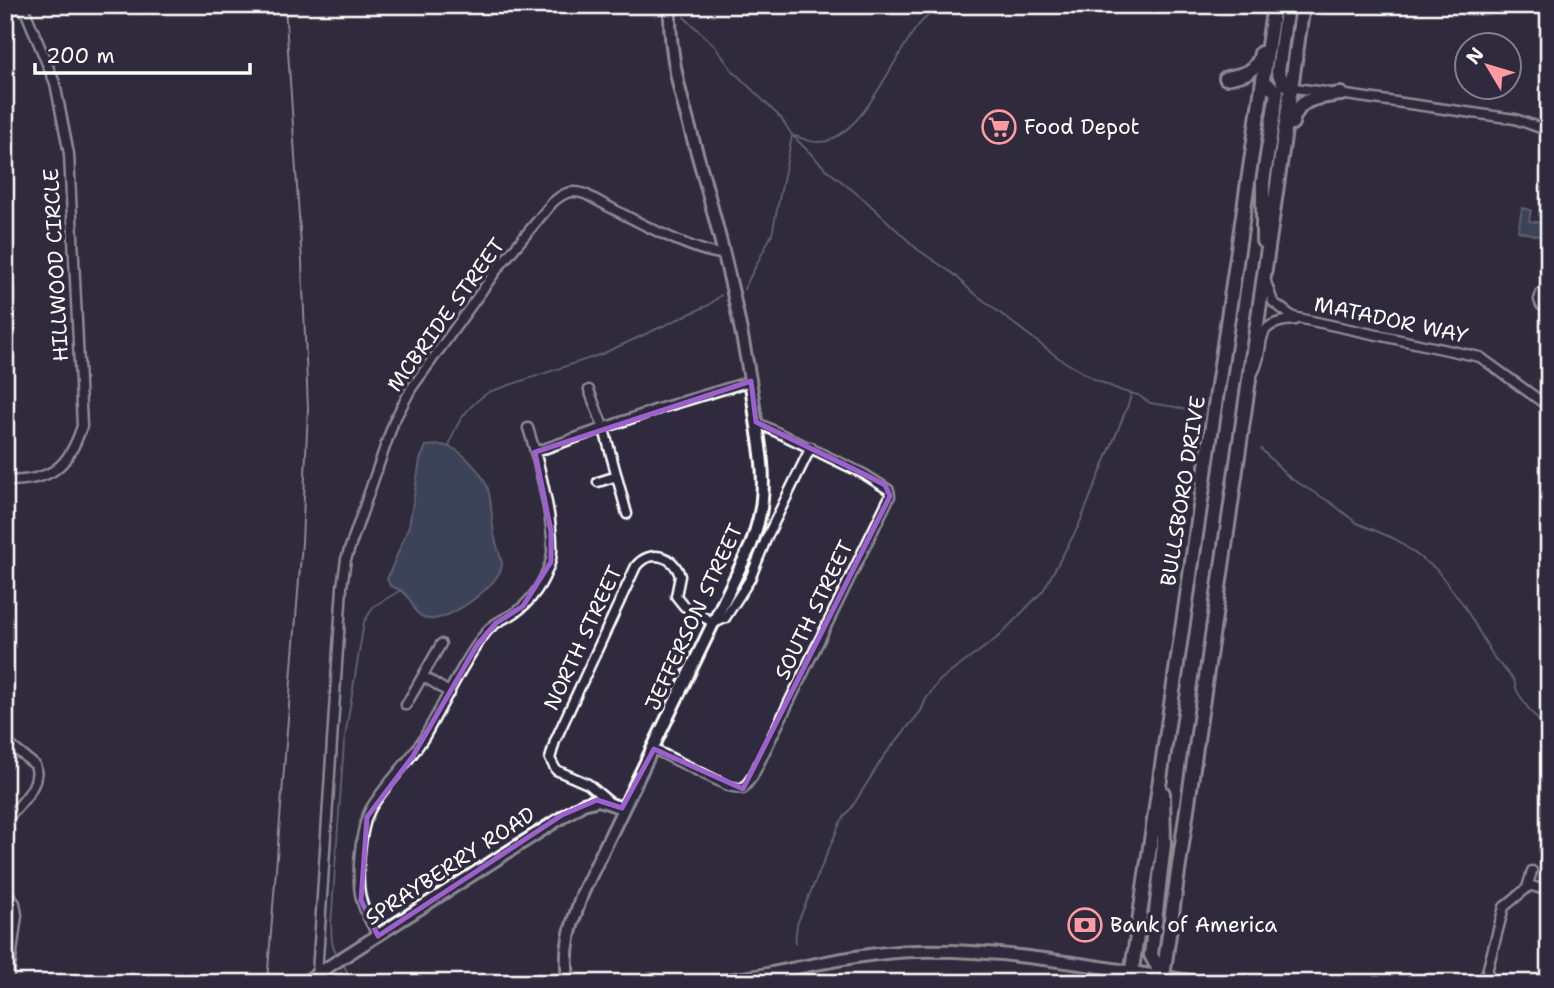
<svg xmlns="http://www.w3.org/2000/svg" width="1554" height="988" font-family="'Shantell Sans',sans-serif">
  <rect width="100%" height="100%" fill="#2f2a3d"/>
  <filter id="ink" filterUnits="userSpaceOnUse"><feTurbulence type="fractalNoise" baseFrequency=".0143" numOctaves="2"/><feDisplacementMap in="SourceGraphic" scale="14" xChannelSelector="R" yChannelSelector="G"/><feConvolveMatrix kernelMatrix="1 2 1 2 8 2 1 2 1" color-interpolation-filters="sRGB"/></filter>
  <g filter="url(#ink)">
    <path fill="#4e637a" stroke="#95a1af" stroke-width="2" d="M1522,208L1531,210L1529,221L1545,223L1542,237L1518,231Z
      M442,445C456,448 462,453 472,464C495,488 489,503 494,533C495,542 501,556 502,564C502,584 448,622 429,619C414,616 415,606 408,597C404,591 397,588 390,586L387,579L409,526L420,460L426,446Z"/>
    <g fill="none" stroke-linecap="round" stroke-linejoin="round">
      <path stroke="#95a1af" stroke-width="2" d="M1536,5L1549,17
        M684,17L715,46L732,70L781,118L792,135L827,170L866,201L917,249L955,275L970,290L1060,359L1094,379L1122,391L1138,395L1150,403L1175,407L1203,415
        M795,136C806,140 815,144 827,141C866,129 893,58 917,27C923,19 933,12 941,5
        M744,289L772,234L792,136
        M449,447C455,422 469,405 489,392L602,354L709,305L721,295
        M1261,449L1290,478L1330,502L1357,523L1395,539L1436,569L1463,604L1495,659L1514,680L1517,691L1528,708L1549,733
        M795,943L797,924L841,821L852,807L884,756L921,711L926,699L939,681L997,638L1043,591L1078,527L1128,405L1131,395
        M337,955L332,943L331,925L344,743L364,622L374,606L401,590
        M343,964L353,983"/>
      <defs>
        <path id="minor" d="M1287,87L1326,92
          M1339,94L1515,119L1549,131
          M1265,279L1273,302L1293,317L1480,357L1549,407
          M1549,290L1541,293L1539,300L1541,305L1549,308
          M1253,373C1269,344 1248,323 1295,320
          M589,390L604,429L627,514
          M535,452L661,408L751,381
          M5,481C50,481 68,469 82,426L69,154L55,83L26,13L20,5
          M598,482L617,476
          M423,676L450,693
          M406,705L441,644
          M5,741L35,765C43,785 17,807 5,821
          M653,749L728,786L743,789L753,776L890,496L889,490L864,474L756,422
          M608,801L588,784L556,770L550,759L555,741L636,566C650,549 674,555 680,576L676,596L684,606L714,623L725,618L750,579L767,537L811,447
          M1528,885L1549,891
          M5,889L15,903L17,915L8,983
          M378,936C372,925 365,914 362,902C355,880 360,828 371,808C385,784 409,763 425,736C444,703 464,660 487,631C495,622 504,619 513,614C531,603 544,582 550,563C559,537 537,456 528,428
          M317,974L342,587L346,559L394,421L411,389L499,267L552,203C563,193 571,189 585,194C616,210 691,253 723,254
          M1484,983L1504,907L1527,888L1532,871"/>
        <path id="tertiary" d="M303,983L583,804L599,800L622,808
          M569,983C562,950 572,923 583,892L751,545C756,530 761,515 762,499C765,472 760,446 756,420C745,336 725,253 702,171C687,116 668,63 670,5
          M709,983C728,979 747,978 767,974C817,964 867,952 919,951C1013,949 1112,970 1205,983"/>
        <path id="primary" d="M1287,5L1278,72L1283,82L1290,87
          M1226,78C1243,75 1258,72 1261,53
          M1292,123C1298,97 1319,97 1341,94
          M1263,241V182L1277,92L1265,83
          M1132,972L1143,983
          M1163,977L1151,955L1164,844L1163,793
          M1130,983L1274,5
          M1162,983L1303,5"/>
      </defs>
      <use href="#minor" stroke="#fff" stroke-width="13"/>
      <use href="#tertiary" stroke="#fff" stroke-width="16"/>
      <use href="#primary" stroke="#fff" stroke-width="18"/>
      <use href="#minor" stroke="#2f2a3d" stroke-width="8"/>
      <use href="#tertiary" stroke="#2f2a3d" stroke-width="10"/>
      <use href="#primary" stroke="#2f2a3d" stroke-width="12"/>
      <path stroke="#fff" stroke-width="2" d="M267,983L302,542L308,409L302,262L285,5"/>
    </g>
  </g>
  <path d="M0 0H1554V988H0ZM751,381L756,422L864,474L885,485L890,496L743,789L654,749L622,808L597,800L562,815L378,936L361,900L367,817L413,756L477,645L496,623L523,606L551,562V531L535,452Z" fill="#2f2a3d" fill-opacity=".55" fill-rule="evenodd"/>
  <path fill="none" stroke="#9c61cf" stroke-width="5" stroke-linejoin="round" d="M751,381L756,422L864,474L885,485L890,496L743,789L654,749L622,808L597,800L562,815L378,936L361,900L367,817L413,756L477,645L496,623L523,606L551,562V531L535,452Z"/>
  <defs>
    <symbol id="supermarket-ring" viewBox="-11 -11 22 22"><circle r="9.5" fill="#2f2a3d" stroke="#ff9aa2" stroke-width="1.5"/><path d="M-6-5.5h2.5l.6 2H6L4.5 2H-2.5L-4.4-4H-6ZM-1.5 3.2a1.3 1.3 0 1 0 .1 0ZM3 3.2a1.3 1.3 0 1 0 .1 0Z" fill="#ff9aa2"/></symbol>
    <symbol id="bank-ring" viewBox="-11 -11 22 22"><circle r="9.5" fill="#2f2a3d" stroke="#ff9aa2" stroke-width="1.5"/><path d="M-6-4H6V4H-6ZM0-2.3a2.3 2.3 0 1 0 0 4.6a2.3 2.3 0 1 0 0-4.6Z" fill="#ff9aa2"/></symbol>
  </defs>
  <g fill-rule="evenodd">
    <use href="#supermarket-ring" x="980" y="108" width="38" height="38"/>
    <use href="#bank-ring" x="1066" y="906" width="38" height="38"/>
  </g>
  <g text-anchor="middle" stroke-width="7" stroke-linejoin="round" paint-order="stroke">
    <g font-size="21" fill="#fff" stroke="#2f2a3d" text-anchor="start">
      <text x="1024" y="134">Food Depot</text>
      <text x="1110" y="932">Bank of America</text>
    </g>
    <g font-size="21" fill="#fff" stroke="#2f2a3d">
      <text transform="translate(56 265) rotate(-93)" y="7">HILLWOOD CIRCLE</text>
      <text transform="translate(446 315) rotate(-54)" y="7">MCBRIDE STREET</text>
      <text transform="translate(1391 320) rotate(12)" y="7">MATADOR WAY</text>
      <text transform="translate(1183 491) rotate(-81)" y="7">BULLSBORO DRIVE</text>
      <text transform="translate(814 610) rotate(-64)" y="7">SOUTH STREET</text>
      <text transform="translate(694 617) rotate(-65)" y="7">JEFFERSON STREET</text>
      <text transform="translate(583 638) rotate(-65)" y="7">NORTH STREET</text>
      <text transform="translate(450 866) rotate(-33)" y="7">SPRAYBERRY ROAD</text>
    </g>
  </g>
  <rect width="1554" height="988" fill="none" stroke="#2f2a3d" stroke-width="28"/>
  <rect x="14" y="14" width="1526" height="960" fill="none" stroke="#fff" stroke-width="2.5" filter="url(#ink)"/>
  <g transform="translate(1488 66) rotate(308)"><circle r="33" fill="#2f2a3d" stroke="#827f8b" stroke-width="2"/>
  <path d="M0-5L12 26L0 18L-12 26Z" fill="#ff9aa2"/>
  <text y="-10" font-size="19" font-weight="bold" text-anchor="middle" fill="#ffffff">N</text>
  </g>
  <path d="M35 63v10h215v-10" fill="none" stroke="#ffffff" stroke-width="3.5"/>
  <text x="46" y="63" font-size="21" fill="#ffffff" stroke="#2f2a3d" stroke-width="5" paint-order="stroke">200 m</text>
</svg>
